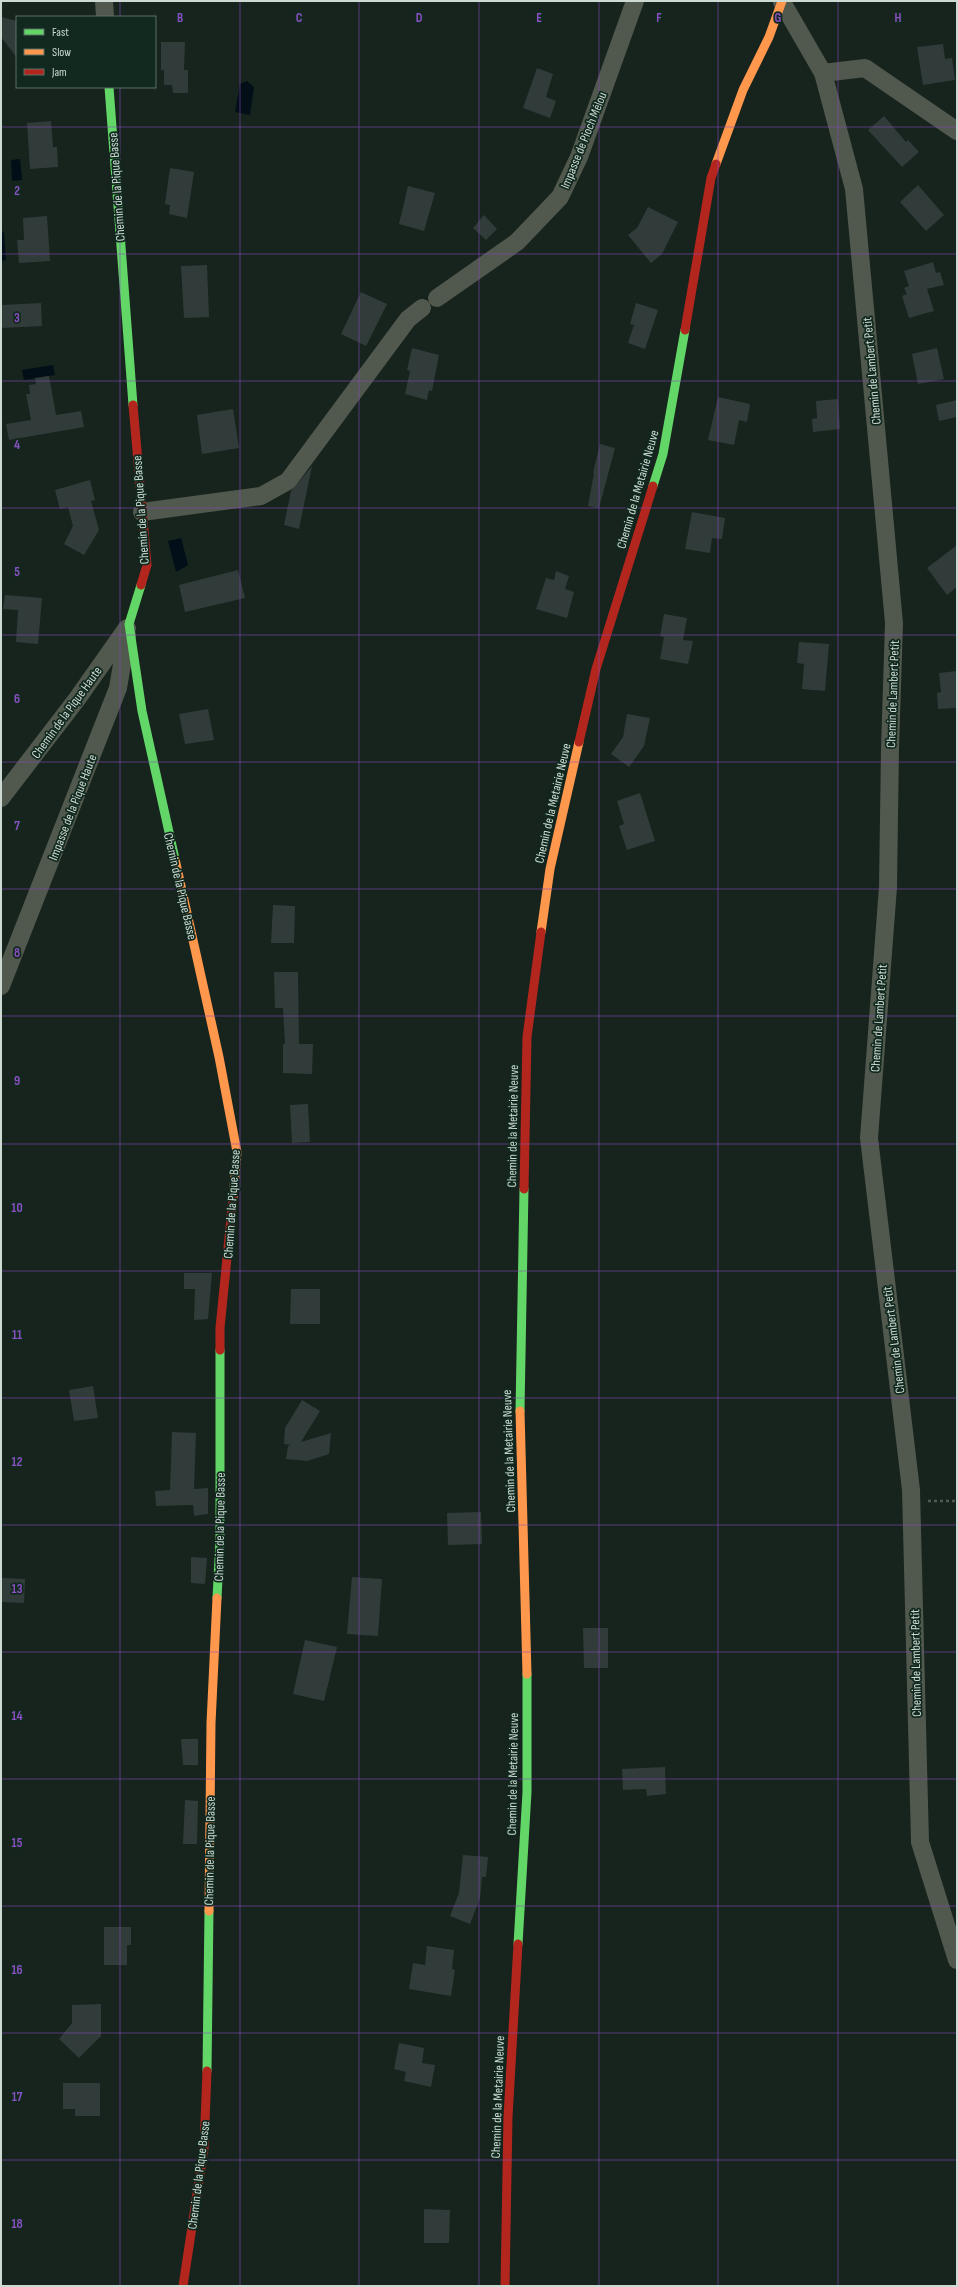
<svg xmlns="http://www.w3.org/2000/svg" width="958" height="2287" font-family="'Sofia Sans Condensed',sans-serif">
  <rect width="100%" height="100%" fill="#17231d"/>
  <path fill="#020f18" d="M247,81L254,87L250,115L235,112L240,84Z
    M20,159L22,180L12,181L11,160Z
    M1,231L4,232L6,260L1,261Z
    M53,365L55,375L24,380L22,370Z
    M181,538L188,565L176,572L168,541Z"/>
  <path fill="#313c3a" d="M1,17L17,21V58L1,37Z
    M161,42H185L184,70H188V93H173L172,85H164V70H161Z
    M943,44L945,59L952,58L955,80L923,85L917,47Z
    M537,68L553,74L546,97L556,101L550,118L523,108Z
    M884,116L906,142L908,140L919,152L902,167L868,130Z
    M51,121L53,147H57L58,167L30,169L27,123Z
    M170,168L194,172L187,218L169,214L170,205L165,204Z
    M918,185L944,215L926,231L900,202Z
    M408,186L435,193L424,231L399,224Z
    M648,207L678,222L662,254L651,263L628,235L637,228Z
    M484,215L497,229L486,240L473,228Z
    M47,216L50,261L19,263L17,240H24L23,218Z
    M933,262L936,273L940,272L944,285L927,289L934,311L909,318L902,296L907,294L904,288L909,286L904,271Z
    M207,265L209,317L184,318L181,266Z
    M361,292L387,304L366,346L341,334Z
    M41,303L42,326L2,328L1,305Z
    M636,303L658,310L645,349L628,343L634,325L630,324Z
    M412,348L439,355L432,391L429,390L427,400L405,394L410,371L407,370Z
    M937,348L944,379L918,384L912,354Z
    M49,376L56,415L81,411L84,427L9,440L6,424L31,420L26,394H30L29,385L36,384L35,378Z
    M718,397L750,404L747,422L739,420L734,445L708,440Z
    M838,399L840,429L813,432L812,419L817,418L816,401Z
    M957,400V417L939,421L936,405Z
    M233,409L239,448L202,454L197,415Z
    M600,444L615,448L599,508L588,506L594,473H593Z
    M312,466L299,529L284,525L291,491Z
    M90,480L95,500L91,501L99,530L84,555L64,544L73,526L68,507L60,509L55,490Z
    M692,512L725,518L722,539L712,538L710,553L685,549Z
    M957,545V587L947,595L927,568Z
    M238,570L245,598L185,612L179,585Z
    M556,571L569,576L565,589L574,592L567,618L536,609L546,578L554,580Z
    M5,595L42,598L38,644L16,642L18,610L3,609Z
    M664,614L687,618L683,640L693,641L688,664L660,659L664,637L660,636Z
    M799,642L829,644L825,691L802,689L804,664L797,663Z
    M957,671V708L938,709L937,693L941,692L939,673Z
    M208,709L214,740L185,744L179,714Z
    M627,714L650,718L644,746L629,767L611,754L623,737Z
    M640,793L655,841L627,850L619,826L624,824L617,801Z
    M273,905L295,906L294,943H271Z
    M274,972H298L299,1044H313L312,1074L283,1073V1044H285L283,1008H275Z
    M308,1104L310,1142L292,1143L290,1105Z
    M184,1273H212L208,1319L194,1320L195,1289H184Z
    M291,1289H320V1324H290Z
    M93,1386L98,1418L74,1421L69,1390Z
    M302,1400L320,1411L301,1442L331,1433L329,1454L307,1461L286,1459L288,1446L291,1445L284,1444L285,1428Z
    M172,1432L196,1433L194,1489L208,1488V1514L194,1516L193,1505L156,1506L155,1491L170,1490Z
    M481,1512L482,1544L448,1545L447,1513Z
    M191,1557L207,1558L205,1584L191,1583Z
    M352,1577L382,1579L378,1636L347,1634Z
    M1,1578L25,1579L24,1603L1,1602Z
    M583,1628H608V1668H584Z
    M305,1640L337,1647L324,1701L293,1694Z
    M181,1739H198V1765H183Z
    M665,1767L666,1794L647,1796L646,1789L623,1790L622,1769Z
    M185,1800L198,1801L197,1844H183Z
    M463,1855L488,1857L486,1877H482L480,1898L470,1924L450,1916L459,1893Z
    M104,1927H131V1945H127V1965H104Z
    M427,1946L454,1950L452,1969L455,1970L451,1996L409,1989L413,1963L425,1965Z
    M101,2004V2036L79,2058L59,2039L72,2023V2005Z
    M399,2043L424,2048L422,2063L435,2065L431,2087L404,2081L406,2072L394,2069Z
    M63,2083H100V2116H75V2109H63Z
    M424,2209L450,2210L449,2243H424Z"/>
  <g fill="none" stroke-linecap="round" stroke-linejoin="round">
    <path stroke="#525951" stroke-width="2.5" stroke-dasharray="3 3" stroke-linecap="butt" d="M928,1501H957"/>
    <path stroke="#51584d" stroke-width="18" d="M104,1L105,17
      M782,2L823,73L854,189L894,623L890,748L888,887L869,1138L911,1490L920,1842L957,1960
      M823,73L865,68L957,131
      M437,298L517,242L560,197L579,157L635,1
      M142,512L261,496L288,481L408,319L422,308
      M1,798L77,699L127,628
      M1,986L118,688L127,635"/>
    <path stroke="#63d668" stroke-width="9" d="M109,87L133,405
      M653,486L663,454L685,330
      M141,585L129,624L142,711L175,859
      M520,1411L524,1189
      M217,1598L220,1540V1350
      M518,1944L527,1792V1674
      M207,2071L209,1911"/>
    <path stroke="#ff974d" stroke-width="9" d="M716,164L743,90L769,37L782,1
      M175,859L219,1057L237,1152L233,1198
      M541,932L550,869L579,742
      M520,1411L527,1674
      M209,1911L211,1723L217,1598"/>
    <path stroke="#b3261e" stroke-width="9" d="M685,330L711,178L716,164
      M133,405L147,565L141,585
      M579,742L596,669L653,486
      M524,1189L527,1037L541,932
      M220,1350V1328L233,1198
      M183,2286L204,2148L207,2071
      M505,2286L508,2117L518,1944"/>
  </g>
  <path fill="none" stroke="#8b4fc3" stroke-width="1" stroke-opacity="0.55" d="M120,1V17M240,1V2286M359,1V2286M479,1V2286M599,1V2286M718,1V2286M838,1V2286M120,87V2286M1,127H957M1,254H957M1,381H957M1,508H957M1,635H957M1,762H957M1,889H957M1,1016H957M1,1144H957M1,1271H957M1,1398H957M1,1525H957M1,1652H957M1,1779H957M1,1906H957M1,2033H957M1,2160H957"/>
  <g text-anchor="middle" stroke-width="3.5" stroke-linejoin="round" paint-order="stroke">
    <g font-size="13" fill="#ccdad3" stroke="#11291e">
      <text transform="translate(583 140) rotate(-68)" y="5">Impasse de Pioch Mélou</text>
      <text transform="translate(116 187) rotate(-94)" y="5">Chemin de la Pique Basse</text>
      <text transform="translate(871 371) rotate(-95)" y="5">Chemin de Lambert Petit</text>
      <text transform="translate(637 489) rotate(-74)" y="5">Chemin de la Metairie Neuve</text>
      <text transform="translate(140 510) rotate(-94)" y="5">Chemin de la Pique Basse</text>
      <text transform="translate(892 694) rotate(-88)" y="5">Chemin de Lambert Petit</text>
      <text transform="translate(66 712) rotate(-54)" y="5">Chemin de la Pique Haute</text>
      <text transform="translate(552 803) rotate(-77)" y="5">Chemin de la Metairie Neuve</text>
      <text transform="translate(72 807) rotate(-69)" y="5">Impasse de la Pique Haute</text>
      <text transform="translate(181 886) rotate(77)" y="5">Chemin de la Pique Basse</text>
      <text transform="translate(878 1018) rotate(-86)" y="5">Chemin de Lambert Petit</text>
      <text transform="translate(512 1126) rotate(-89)" y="5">Chemin de la Metairie Neuve</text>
      <text transform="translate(231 1204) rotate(-86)" y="5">Chemin de la Pique Basse</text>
      <text transform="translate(893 1340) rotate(-97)" y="5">Chemin de Lambert Petit</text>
      <text transform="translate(508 1451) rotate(-92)" y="5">Chemin de la Metairie Neuve</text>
      <text transform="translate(219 1527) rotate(-89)" y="5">Chemin de la Pique Basse</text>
      <text transform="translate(915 1663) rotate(-91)" y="5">Chemin de Lambert Petit</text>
      <text transform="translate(512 1774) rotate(-89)" y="5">Chemin de la Metairie Neuve</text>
      <text transform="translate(209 1851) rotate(-89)" y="5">Chemin de la Pique Basse</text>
      <text transform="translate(497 2097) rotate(-88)" y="5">Chemin de la Metairie Neuve</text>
      <text transform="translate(198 2175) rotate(-83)" y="5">Chemin de la Pique Basse</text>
    </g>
  </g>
  <g font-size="13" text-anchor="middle" font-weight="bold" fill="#8b4fc3" stroke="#11291e" stroke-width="3.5" stroke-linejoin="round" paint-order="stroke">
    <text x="180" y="22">B</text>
    <text x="299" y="22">C</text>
    <text x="419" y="22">D</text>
    <text x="539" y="22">E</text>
    <text x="659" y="22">F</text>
    <text x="778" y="22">G</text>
    <text x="898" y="22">H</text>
    <text x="17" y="195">2</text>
    <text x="17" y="322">3</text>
    <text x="17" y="449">4</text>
    <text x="17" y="576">5</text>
    <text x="17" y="703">6</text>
    <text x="17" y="830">7</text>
    <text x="17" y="957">8</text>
    <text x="17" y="1085">9</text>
    <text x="17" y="1212">10</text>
    <text x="17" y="1339">11</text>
    <text x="17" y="1466">12</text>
    <text x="17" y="1593">13</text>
    <text x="17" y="1720">14</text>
    <text x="17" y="1847">15</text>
    <text x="17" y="1974">16</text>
    <text x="17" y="2101">17</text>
    <text x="17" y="2228">18</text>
  </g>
  <rect width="958" height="2287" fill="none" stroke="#ccdad3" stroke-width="4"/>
  <rect x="16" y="16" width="140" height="72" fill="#11291e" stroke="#5c7066"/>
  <rect x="24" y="29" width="20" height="6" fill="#63d668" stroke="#5c7066"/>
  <text x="52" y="36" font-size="12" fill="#ccdad3">Fast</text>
  <rect x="24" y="49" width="20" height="6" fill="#ff974d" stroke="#5c7066"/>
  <text x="52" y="56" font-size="12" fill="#ccdad3">Slow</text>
  <rect x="24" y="69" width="20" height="6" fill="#b3261e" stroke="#5c7066"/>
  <text x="52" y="76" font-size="12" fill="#ccdad3">Jam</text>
</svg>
